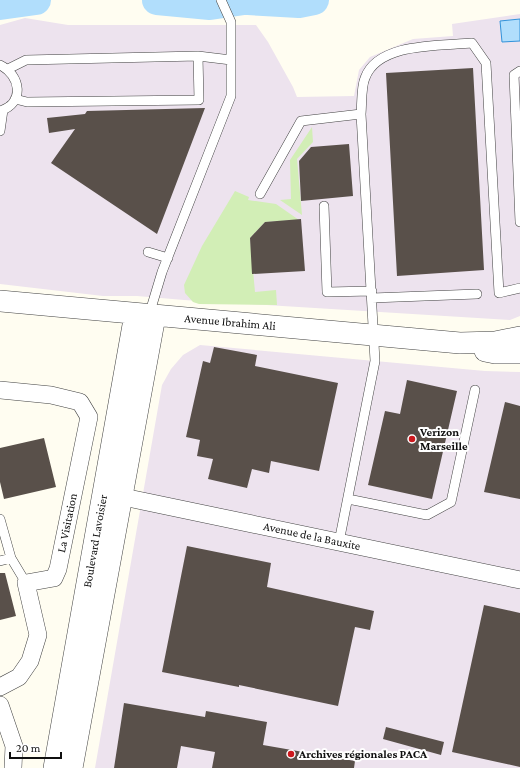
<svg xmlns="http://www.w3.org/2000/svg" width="520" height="768" font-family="'Crimson Pro',serif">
  <rect width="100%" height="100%" fill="#fffdf1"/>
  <path fill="#ede3ee" d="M520,14V316L510,320L184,300L137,296H103L0,284V25L25,18L68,25H256L268,42L293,87L297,97L354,96L359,70L370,57L413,39L453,36L452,24Z
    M200,345L485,371L520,372V768H95L162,385L171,369L183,355Z"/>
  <path fill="#d2eeb6" d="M312,127L313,142L297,159L302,215L280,200L291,199L290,160Z
    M235,191L249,197L248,200L276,204L299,220L265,222L250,238L255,292L276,290L277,305L199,304L193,302L185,293L184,285L202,246Z"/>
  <path fill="#b1defc" stroke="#3192da" d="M520,19V41L502,42L500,21Z"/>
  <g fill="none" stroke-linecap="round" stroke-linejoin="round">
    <path stroke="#b1defc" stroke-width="30" d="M157,0L210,5L244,0
      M248,0L299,3L314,0
      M0,5L36,0"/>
  </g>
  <path fill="#59504a" d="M473,68L484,270L397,276L386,73Z
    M205,108L157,234L51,163L75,129L49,133L47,118L85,114L87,111Z
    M349,144L353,196L301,201L299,161L311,147Z
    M301,219L305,271L252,274L250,238L265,222Z
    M214,347L257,355L255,366L338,383L319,471L271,461L269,473L252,469L247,488L208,479L213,459L197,456L200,440L186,437L203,361L210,363Z
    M407,380L457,391L432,499L368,485L385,411L400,414Z
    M505,402L520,406V499L484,492Z
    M44,438L56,487L4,499L0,482V448Z
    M187,546L271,563L267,587L374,611L370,630L355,627L338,706L239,685V687L162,672Z
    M0,573H5L16,616L0,620Z
    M484,605L520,613V767L452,752Z
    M124,703L205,717L206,711L267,722L263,745L355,761L354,768H212L215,752L181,746L177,768H114Z
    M386,727L444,742L441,755L383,739Z"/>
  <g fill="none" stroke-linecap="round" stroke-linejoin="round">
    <defs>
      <path id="service" d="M198,56L231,60
        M0,65C21,75 25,103 0,111
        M8,69L26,60L198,56L199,100L27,102L15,99
        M520,71L514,75L520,222
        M361,114C362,104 361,87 365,78C378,42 441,46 472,43L486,63L499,293L520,288
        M0,131L3,110
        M260,194L301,121L361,114L375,361L339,542
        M324,206L327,292L372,291
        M148,252L168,258
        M372,298L477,294
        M149,315L162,272L231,96V22L221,0
        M348,499L427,515L451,502L475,390
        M0,519L11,558L26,583
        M0,561L11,558"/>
      <path id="minor" d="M0,390L51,395L80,402L89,417L58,569L54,578L26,583L38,635L30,661L19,677L0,687
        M109,494L520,580
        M0,705L14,746L13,768"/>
      <path id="tertiary" d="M0,301L460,343L495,342L520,337
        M485,351L495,353H520
        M54,768L135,314
        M72,768L155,316"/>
    </defs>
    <use href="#service" stroke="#424242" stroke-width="10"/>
    <use href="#minor" stroke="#424242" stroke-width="18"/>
    <use href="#tertiary" stroke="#424242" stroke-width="22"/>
    <use href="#service" stroke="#fff" stroke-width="9"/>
    <use href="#minor" stroke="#fff" stroke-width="17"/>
    <use href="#tertiary" stroke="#fff" stroke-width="21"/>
  </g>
  <g fill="#cd191e" stroke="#fff" stroke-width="1.5">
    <circle cx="412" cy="439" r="4"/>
    <circle cx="291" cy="754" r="4"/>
  </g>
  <g text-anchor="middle" stroke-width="4" stroke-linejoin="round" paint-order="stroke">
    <g font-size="12" fill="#0f0f0f" stroke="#fff">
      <text transform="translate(230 322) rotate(5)" y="4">Avenue Ibrahim Ali</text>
      <text transform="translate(67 523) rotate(-78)" y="4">La Visitation</text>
      <text transform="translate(312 536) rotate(12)" y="4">Avenue de la Bauxite</text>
      <text transform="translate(95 541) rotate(-80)" y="4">Boulevard Lavoisier</text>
    </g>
    <g font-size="12" font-weight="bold" fill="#0f0f0f" stroke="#fff" text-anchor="start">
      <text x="420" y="436">Verizon<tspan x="420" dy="14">Marseille</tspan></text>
      <text x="299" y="758">Archives régionales PACA</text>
    </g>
  </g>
  <path d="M10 752v6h51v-6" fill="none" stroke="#0f0f0f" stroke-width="2"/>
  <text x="16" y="752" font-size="12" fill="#0f0f0f" stroke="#ffffff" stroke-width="3" paint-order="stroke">20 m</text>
</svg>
